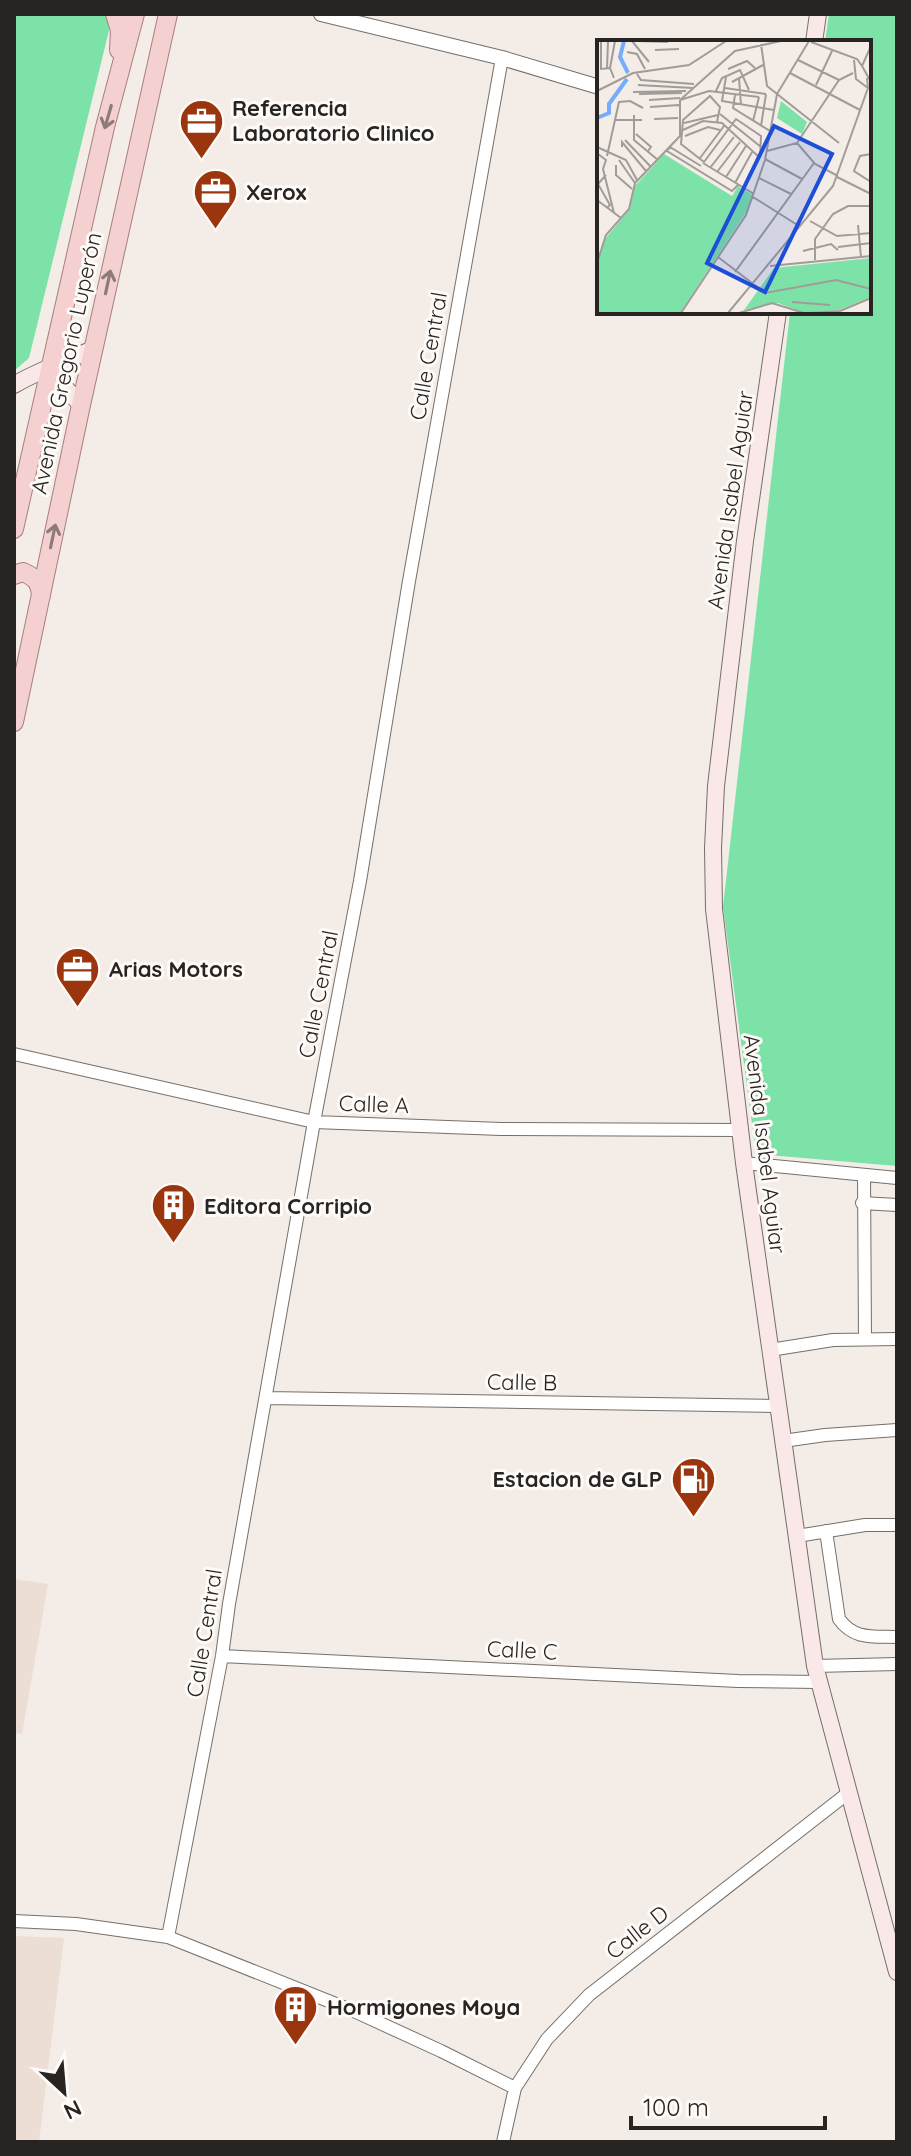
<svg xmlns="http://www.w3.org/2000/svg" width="911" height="2156" font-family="Quicksand,sans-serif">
  <rect width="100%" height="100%" fill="#f3ece7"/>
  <path fill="#ecded4" d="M14,1579L48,1584L22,1734L14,1733Z
    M14,1936L64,1938L39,2142H14Z"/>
  <path fill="#7de2a7" d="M14,14H113L29,358L14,371Z
    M829,14H897V1166L756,1154L723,907L790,312H869V42H825Z"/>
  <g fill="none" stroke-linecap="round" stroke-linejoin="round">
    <defs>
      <path id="minor" d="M14,1054L314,1122L501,1129L740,1130
        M744,1163L897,1178
        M864,1175L865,1339
        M862,1203L897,1205
        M770,1350L833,1340L897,1339
        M266,1398L778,1406
        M783,1441L825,1435L897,1430
        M826,1531L839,1619C854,1640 873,1636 897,1637
        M797,1536L865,1525H897
        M222,1656L738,1681L819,1682
        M815,1666L897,1664
        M14,1921L76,1924L168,1937L356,2012L441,2051L515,2088
        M168,1937L222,1656L229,1604L314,1122L360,881L409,581L502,58
        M503,2142L515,2088L547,2039L589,1995L848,1793"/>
      <path id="tertiary" d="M321,14L502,58L599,87"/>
      <path id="secondary" d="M814,42L818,14
        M778,312L745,541L716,786L713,848L714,909L744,1163L815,1666L897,1972
        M49,370L81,405
        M14,385C39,370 67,361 93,349"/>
      <path id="primary" d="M115,14L120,30L119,50
        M14,529L105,127L135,14
        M14,575L23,572C36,578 40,582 41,596
        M14,722L81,405L168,14"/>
    </defs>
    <use href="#minor" stroke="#756f6a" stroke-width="14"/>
    <use href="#tertiary" stroke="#756f6a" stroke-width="16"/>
    <use href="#secondary" stroke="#756f6a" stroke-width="18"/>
    <use href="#primary" stroke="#a87f7f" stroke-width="20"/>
    <use href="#minor" stroke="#fff" stroke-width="12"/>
    <use href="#tertiary" stroke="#fff" stroke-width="14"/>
    <use href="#secondary" stroke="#fae7e8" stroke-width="16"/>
    <use href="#primary" stroke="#f4d0d0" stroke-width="18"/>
  </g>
  <defs><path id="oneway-shaft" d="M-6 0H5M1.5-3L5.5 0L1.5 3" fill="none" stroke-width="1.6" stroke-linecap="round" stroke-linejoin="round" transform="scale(2)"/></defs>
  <g stroke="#8e7a79">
    <use href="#oneway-shaft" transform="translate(108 117) rotate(106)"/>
    <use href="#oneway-shaft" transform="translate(108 282) rotate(-78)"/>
    <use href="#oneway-shaft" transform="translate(53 536) rotate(-78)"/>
  </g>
  <defs>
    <symbol id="office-pin" viewBox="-11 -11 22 30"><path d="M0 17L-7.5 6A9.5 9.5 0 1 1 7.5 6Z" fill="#9b350d" stroke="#fefaf7"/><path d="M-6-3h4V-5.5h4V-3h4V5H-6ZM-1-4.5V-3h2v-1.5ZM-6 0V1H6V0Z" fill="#fff"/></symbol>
    <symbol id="building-pin" viewBox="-11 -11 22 30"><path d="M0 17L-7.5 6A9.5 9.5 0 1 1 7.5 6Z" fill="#9b350d" stroke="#fefaf7"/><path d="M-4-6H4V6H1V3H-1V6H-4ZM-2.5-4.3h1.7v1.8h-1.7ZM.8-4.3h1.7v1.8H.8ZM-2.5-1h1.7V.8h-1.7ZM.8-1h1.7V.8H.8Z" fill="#fff"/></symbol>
    <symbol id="fuel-pin" viewBox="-11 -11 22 30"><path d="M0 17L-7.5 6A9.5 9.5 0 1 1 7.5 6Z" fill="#9b350d" stroke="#fefaf7"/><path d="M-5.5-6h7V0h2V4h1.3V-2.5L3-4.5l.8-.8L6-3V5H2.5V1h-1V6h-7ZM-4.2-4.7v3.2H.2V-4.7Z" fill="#fff"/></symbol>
  </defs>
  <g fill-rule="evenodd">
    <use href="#office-pin" x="176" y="96" width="51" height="69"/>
    <use href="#office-pin" x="190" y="166" width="51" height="69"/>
    <use href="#office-pin" x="52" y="944" width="51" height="69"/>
    <use href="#building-pin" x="148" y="1180" width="51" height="69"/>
    <use href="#fuel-pin" x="668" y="1454" width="51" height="69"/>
    <use href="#building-pin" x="270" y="1982" width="51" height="69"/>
  </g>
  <g text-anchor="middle" stroke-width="6" stroke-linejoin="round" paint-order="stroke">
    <g font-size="22" font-weight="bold" fill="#272422" stroke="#fefaf7" text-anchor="start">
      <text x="232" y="116">Referencia<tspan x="232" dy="25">Laboratorio Clinico</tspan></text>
      <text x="246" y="200">Xerox</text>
      <text x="109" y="977">Arias Motors</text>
      <text x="204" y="1214">Editora Corripio</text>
      <text x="662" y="1487" text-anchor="end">Estacion de GLP</text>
      <text x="327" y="2015">Hormigones Moya</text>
    </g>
    <g font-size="22" fill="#272422" stroke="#fefaf7">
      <text transform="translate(428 356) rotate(-80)" y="8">Calle Central</text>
      <text transform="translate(66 363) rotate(-78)" y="8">Avenida Gregorio Luperón</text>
      <text transform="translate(730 500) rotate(-82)" y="8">Avenida Isabel Aguiar</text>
      <text transform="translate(318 994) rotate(-79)" y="8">Calle Central</text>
      <text transform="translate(374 1104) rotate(2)" y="8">Calle A</text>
      <text transform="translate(765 1144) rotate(83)" y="8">Avenida Isabel Aguiar</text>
      <text transform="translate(522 1382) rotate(1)" y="8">Calle B</text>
      <text transform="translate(204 1633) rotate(-81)" y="8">Calle Central</text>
      <text transform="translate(522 1650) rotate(3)" y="8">Calle C</text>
      <text transform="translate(637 1932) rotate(-38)" y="8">Calle D</text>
    </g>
  </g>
  <g transform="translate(597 40)">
    <rect width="274" height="274" fill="#f3ece7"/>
    <path d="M184,61L210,82L205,94L180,78ZM67,114L135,156L141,146L156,155L150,171L83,273H1L0,225L8,199L33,169L37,147ZM274,218V257L242,270L208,273L181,263L147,270L177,228Z" fill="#7de2a7"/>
    <path fill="none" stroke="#76adfb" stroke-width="4" d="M27,1L23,17L31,33M0,78L12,73V64L30,39"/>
    <path fill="none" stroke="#a19c98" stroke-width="2" d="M4,1V29L13,28L17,38M35,1L52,22M41,1L71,2M214,2L260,19L265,26M164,4L170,46L242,103M274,6L265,26L274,42M58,10L82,9M30,12L40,14L48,29M201,20L242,40M257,20L259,39L271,48M13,28L18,1M10,29L11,1M131,29L150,21L158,28M193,33L263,70M40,34L44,40L97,44M129,37L125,61L177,70M142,38L144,65M135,42L166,25M41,45L96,48M219,45L235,11M128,48L169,54M0,51L36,33L92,25L129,1M119,51L125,38L143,30L152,50M36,52L89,51M42,54L85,53M138,55L136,68L173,91M52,60L83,58M83,60L138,11L184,1M83,60L112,51L162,57M53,67L82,65M123,74L164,107M37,75V100L61,120M57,79L81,78M17,80H45M156,81L162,57M87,83L121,75M164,86L169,54M86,90L106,81L125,83L162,117M39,94L54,107L51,111M88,96L111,87L123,90M28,100L54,127M200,103L218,124L241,136M0,107L29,120L40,140M25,107V102L49,131M170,111L200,103L242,40L256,33M1,114L9,120L6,129L17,173M274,114L263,116L257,131L274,142M10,116L22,62L33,61L46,68M103,118L127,86M168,119L205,139M22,120L38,143M107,122L84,104L86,80L113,56L123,67L120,82M107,122L139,79L164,96L163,118M106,123L157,154M19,125V135L35,149M104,126L73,107L70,111L135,151L141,145M113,128L137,97M120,132L143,102M9,135L1,144L13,165L10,168M129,137L149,106M240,137L274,154M162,138L194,154M138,143L155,112M156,157L202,186M0,160L24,178M213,181L240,196L274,193M261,185L264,217M241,207L274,203M206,211L234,204L241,210M121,217L168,253L239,240L274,249M218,220V199L236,174L251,166H274M0,223L9,195L32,169L38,143L83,96V60M173,226L274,216M138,232L217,123M195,262L233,265M84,273L149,175L168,120L180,54L212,1M131,273L236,146L271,48L270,38M142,273L175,263L207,273M211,273L243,271L274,258"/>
    <path fill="#1d4ed8" fill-opacity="0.15" stroke="#1d4ed8" stroke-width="4" d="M177,86L235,114L168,252L110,223Z"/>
    <rect width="274" height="274" fill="none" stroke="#272422" stroke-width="4"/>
  </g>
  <rect width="911" height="2156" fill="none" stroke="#272422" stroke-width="32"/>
  <g transform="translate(64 2092) rotate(154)" stroke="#fefaf7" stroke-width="6" paint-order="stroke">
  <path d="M0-6L14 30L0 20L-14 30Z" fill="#272422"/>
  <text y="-12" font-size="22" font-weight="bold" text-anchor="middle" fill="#272422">N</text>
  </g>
  <path d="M631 2116v12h194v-12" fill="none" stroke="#272422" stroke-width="4"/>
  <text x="643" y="2116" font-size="24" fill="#272422" stroke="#fefaf7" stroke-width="6" paint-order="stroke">100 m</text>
</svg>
